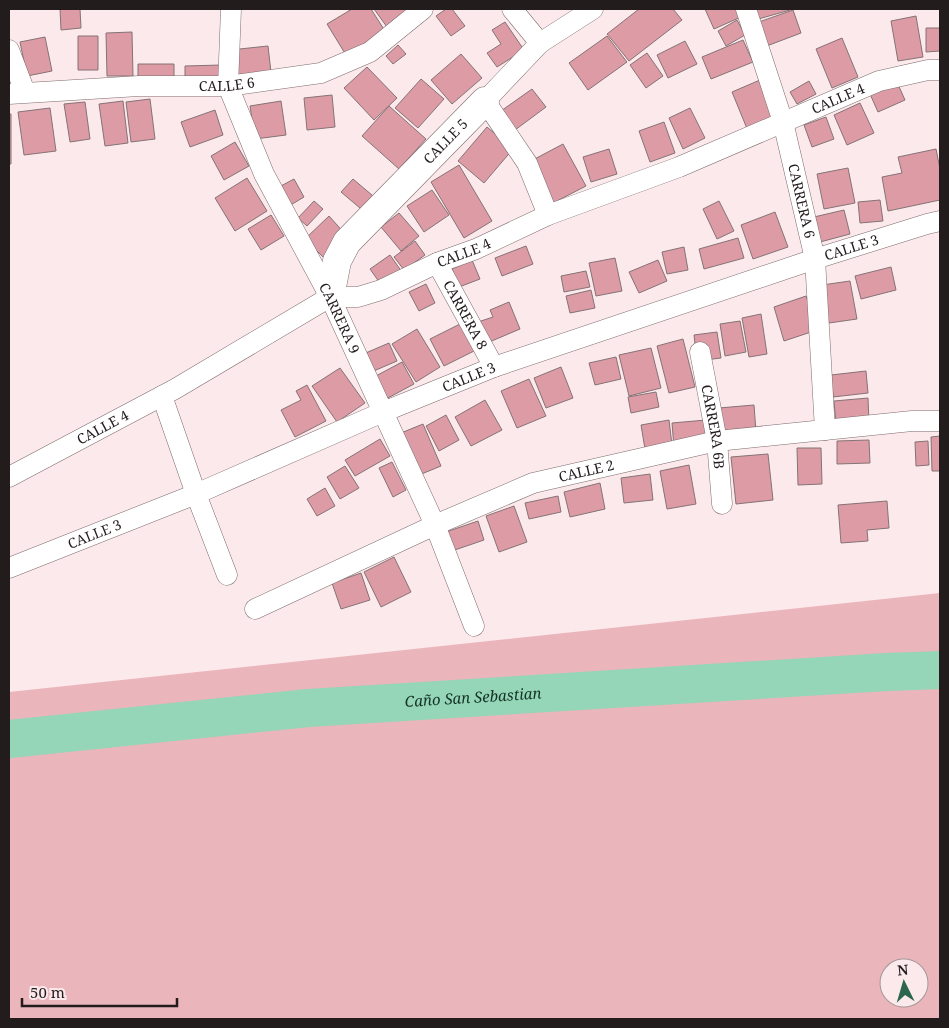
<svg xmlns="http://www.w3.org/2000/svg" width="949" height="1028" font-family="'Noto Serif',serif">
  <rect width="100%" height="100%" fill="#fce9eb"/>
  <path fill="#ebb5bc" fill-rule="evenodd" d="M940,593V1019H9V692ZM889,968H919V998H889Z"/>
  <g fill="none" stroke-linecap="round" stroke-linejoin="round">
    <path stroke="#94d6b7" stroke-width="38" id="s1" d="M9,739L308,708L887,672L940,670"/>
  </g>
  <path fill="#dd9ba5" stroke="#847375" d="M60,9H80L81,28L61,30Z
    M352,9H371L385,31L346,55L327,24Z
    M374,9H405L407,12L387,27Z
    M446,9H452L465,26L451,36L436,16Z
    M639,9H673L682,20L629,61L607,34Z
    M705,9H737L741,17L714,29Z
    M752,9H789L790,10L755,20Z
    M793,10L801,33L764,47L756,23Z
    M916,16L923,57L898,61L891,21Z
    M737,20L745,35L726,46L718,31Z
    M505,22L524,50L497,67L487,53L501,44L492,30Z
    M926,28H940V51L926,52Z
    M132,32L133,76H107L106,33Z
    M78,36H98V70H78Z
    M607,36L627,62L588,90L569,63Z
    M45,37L52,71L27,76L20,42Z
    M842,38L858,77L832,88L816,49Z
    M743,40L753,62L711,79L702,57Z
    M685,41L697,64L668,78L657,55Z
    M398,45L406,54L393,64L386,56Z
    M268,46L272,81L234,85L230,50Z
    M647,53L663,76L646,88L630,65Z
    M461,54L482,78L452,104L431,80Z
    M138,64H174V81H138Z
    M221,65L222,83L185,84V66Z
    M367,67L397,98L374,120L344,88Z
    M421,79L444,99L418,128L395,108Z
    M760,80L776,119L748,131L732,92Z
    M809,81L816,94L797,104L790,92Z
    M897,82L905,100L878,112L870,94Z
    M532,89L546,107L515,130L501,111Z
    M332,95L335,127L307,130L304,98Z
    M150,99L155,139L131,142L126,102Z
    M123,101L128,143L105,146L99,104Z
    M281,101L286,135L255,139L250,106Z
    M85,102L90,139L70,142L64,104Z
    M860,103L874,133L847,145L834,115Z
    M389,106L426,139L399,169L362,136Z
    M50,108L56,151L24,155L18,112Z
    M690,108L705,138L683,149L669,118Z
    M215,110L223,135L190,147L181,122Z
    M9,114H11V164H9Z
    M826,117L834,139L812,147L804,125Z
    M664,122L675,153L650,162L639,131Z
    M487,127L513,149L484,183L458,161Z
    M235,142L249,166L224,180L211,156Z
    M563,144L586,186L551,204L529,162Z
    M609,149L617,174L591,182L583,157Z
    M936,149L940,169V200L888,211L882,177L902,173L898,157Z
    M459,165L492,221L464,238L431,182Z
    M848,168L855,203L824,209L817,174Z
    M247,178L267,211L235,231L215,198Z
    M294,179L304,197L289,206L279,187Z
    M353,179L379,201L367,214L341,192Z
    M432,190L449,215L424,232L407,206Z
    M880,200L883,221L860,223L858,202Z
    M314,201L323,209L307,226L298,218Z
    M719,201L734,231L717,239L703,209Z
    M844,210L850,234L820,242L814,217Z
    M775,212L788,247L753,259L741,225Z
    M399,213L419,236L401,251L381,227Z
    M271,215L284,236L261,250L248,229Z
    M329,216L346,235L323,257L305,239Z
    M738,238L744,258L704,269L699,249Z
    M415,241L425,255L404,270L394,257Z
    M526,246L533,264L502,276L495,258Z
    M684,247L688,270L667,274L662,252Z
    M390,255L402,272L382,286L370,269Z
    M615,258L622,291L596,296L589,263Z
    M472,260L480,279L459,287L452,269Z
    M658,260L667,281L639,293L629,272Z
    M891,267L896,290L861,299L855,276Z
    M586,271L590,287L564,292L561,276Z
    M850,281L857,319L829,323L822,285Z
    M426,284L435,303L419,311L409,292Z
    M591,290L595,308L570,313L566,296Z
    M806,296L817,330L784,341L774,307Z
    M509,302L520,329L487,343L478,322L493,317L490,310Z
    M761,314L767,354L749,357L742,318Z
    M740,321L746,352L725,356L720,324Z
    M464,322L478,349L444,366L430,339Z
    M417,329L440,367L416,382L392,344Z
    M717,332L721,358L697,361L694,335Z
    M683,339L695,387L669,393L657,346Z
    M389,343L397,361L369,373L361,355Z
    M651,348L661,388L629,396L619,355Z
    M616,357L621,379L595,385L589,363Z
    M402,362L414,384L386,399L374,377Z
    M561,367L573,398L546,408L534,378Z
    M340,368L365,403L337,422L312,386Z
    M866,371L868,393L833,397L831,375Z
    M529,379L546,416L517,428L501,391Z
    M307,385L326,421L295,437L281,410L301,400L296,391Z
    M656,392L659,407L631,413L628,397Z
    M868,398L869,422L836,424L834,401Z
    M485,400L502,430L471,446L455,417Z
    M754,405L756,432L722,435L719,408Z
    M446,415L459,440L439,451L426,426Z
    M669,420L672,445L645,449L641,425Z
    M706,420L708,445L674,448L672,423Z
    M423,424L441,466L419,475L401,433Z
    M940,436V471H932L931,437Z
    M380,439L390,456L355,476L345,460Z
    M869,440L870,463L837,464V441Z
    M928,441L929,465L916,466L915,442Z
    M797,448H821L822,484L798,485Z
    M768,454L773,500L736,504L731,457Z
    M392,462L406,490L393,497L379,468Z
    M689,465L696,504L667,509L660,471Z
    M345,466L359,488L340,499L327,477Z
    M650,474L653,500L624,503L621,478Z
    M600,483L605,509L570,517L564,492Z
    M325,488L335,506L317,516L307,499Z
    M558,496L561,512L529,519L525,503Z
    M887,501L889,528L867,530L868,541L841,543L838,505Z
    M514,506L527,542L499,552L486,516Z
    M478,521L484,540L446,553L440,534Z
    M394,557L411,592L381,607L364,572Z
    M361,573L370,600L341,609L332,583Z"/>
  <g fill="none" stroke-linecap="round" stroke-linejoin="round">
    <defs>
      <g id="street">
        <path id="s2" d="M231,9L228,86L264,174L330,297L435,525L474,626"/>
        <path d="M512,9L540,43"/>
        <path id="s3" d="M746,9L783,122L815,259L825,430"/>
        <path d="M9,50L25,92"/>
        <path id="s4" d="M9,94L139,86H228L321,73L370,52L423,9"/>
        <path d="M548,215L527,163L485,101L540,43L593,9"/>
        <path id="s5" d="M437,263L494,367"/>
        <path id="s6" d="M700,352L717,441L722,504"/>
        <path d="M162,396L196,494L227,575"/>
        <path id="s7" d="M9,477L175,389L330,297H358L381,290L437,263L476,249L548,215L679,167L879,81L928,70H940"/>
        <path id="s8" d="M9,568L196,494L383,412L494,367L815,259L927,224L940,221"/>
        <path id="s9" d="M255,609L435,525L533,483L717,441L912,421H940"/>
      </g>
      <g id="secondary">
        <path id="s10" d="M330,297L337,261L347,242L485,101"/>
      </g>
    </defs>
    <use href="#street" stroke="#7d6c6e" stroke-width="21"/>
    <use href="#secondary" stroke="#7d6c6e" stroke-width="29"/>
    <use href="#street" stroke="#fff" stroke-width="20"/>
    <use href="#secondary" stroke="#fff" stroke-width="28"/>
  </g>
  <g text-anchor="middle" stroke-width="4" stroke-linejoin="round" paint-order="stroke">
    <g font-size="14" fill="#231c1d" stroke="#fce9eb">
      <text dy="5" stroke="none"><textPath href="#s4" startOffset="218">CALLE 6</textPath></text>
      <text dy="5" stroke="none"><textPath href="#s7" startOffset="916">CALLE 4</textPath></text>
      <text dy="5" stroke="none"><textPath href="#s10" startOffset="199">CALLE 5</textPath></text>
      <text dy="5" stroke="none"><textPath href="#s3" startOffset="200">CARRERA 6</textPath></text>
      <text dy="5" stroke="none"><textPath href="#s8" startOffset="902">CALLE 3</textPath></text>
      <text dy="5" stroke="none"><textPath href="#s7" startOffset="511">CALLE 4</textPath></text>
      <text dy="5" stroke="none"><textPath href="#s5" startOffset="59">CARRERA 8</textPath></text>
      <text dy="5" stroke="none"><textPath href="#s2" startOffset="335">CARRERA 9</textPath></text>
      <text dy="5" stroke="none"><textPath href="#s8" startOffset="498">CALLE 3</textPath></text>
      <text dy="5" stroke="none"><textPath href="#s7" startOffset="106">CALLE 4</textPath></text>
      <text dy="5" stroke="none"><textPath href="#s6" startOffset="76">CARRERA 6B</textPath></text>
      <text dy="5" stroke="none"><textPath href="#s9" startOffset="360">CALLE 2</textPath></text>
      <text dy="5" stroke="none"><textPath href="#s8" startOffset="92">CALLE 3</textPath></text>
    </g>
    <g font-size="15" font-style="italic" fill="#143226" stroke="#fce9eb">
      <text dy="5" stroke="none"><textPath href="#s1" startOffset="466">Caño San Sebastian</textPath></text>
    </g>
  </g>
  <rect width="949" height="1028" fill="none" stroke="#231c1d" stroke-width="20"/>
  <g transform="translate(904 983) rotate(355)"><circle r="24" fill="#fce9eb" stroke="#a59799"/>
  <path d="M0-4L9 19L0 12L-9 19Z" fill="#2d664e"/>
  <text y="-8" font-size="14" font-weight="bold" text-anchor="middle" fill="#231c1d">N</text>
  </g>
  <path d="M22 998v8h155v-8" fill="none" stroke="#231c1d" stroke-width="2.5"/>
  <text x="30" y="998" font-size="15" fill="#231c1d" stroke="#fce9eb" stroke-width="4" paint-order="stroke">50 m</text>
</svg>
